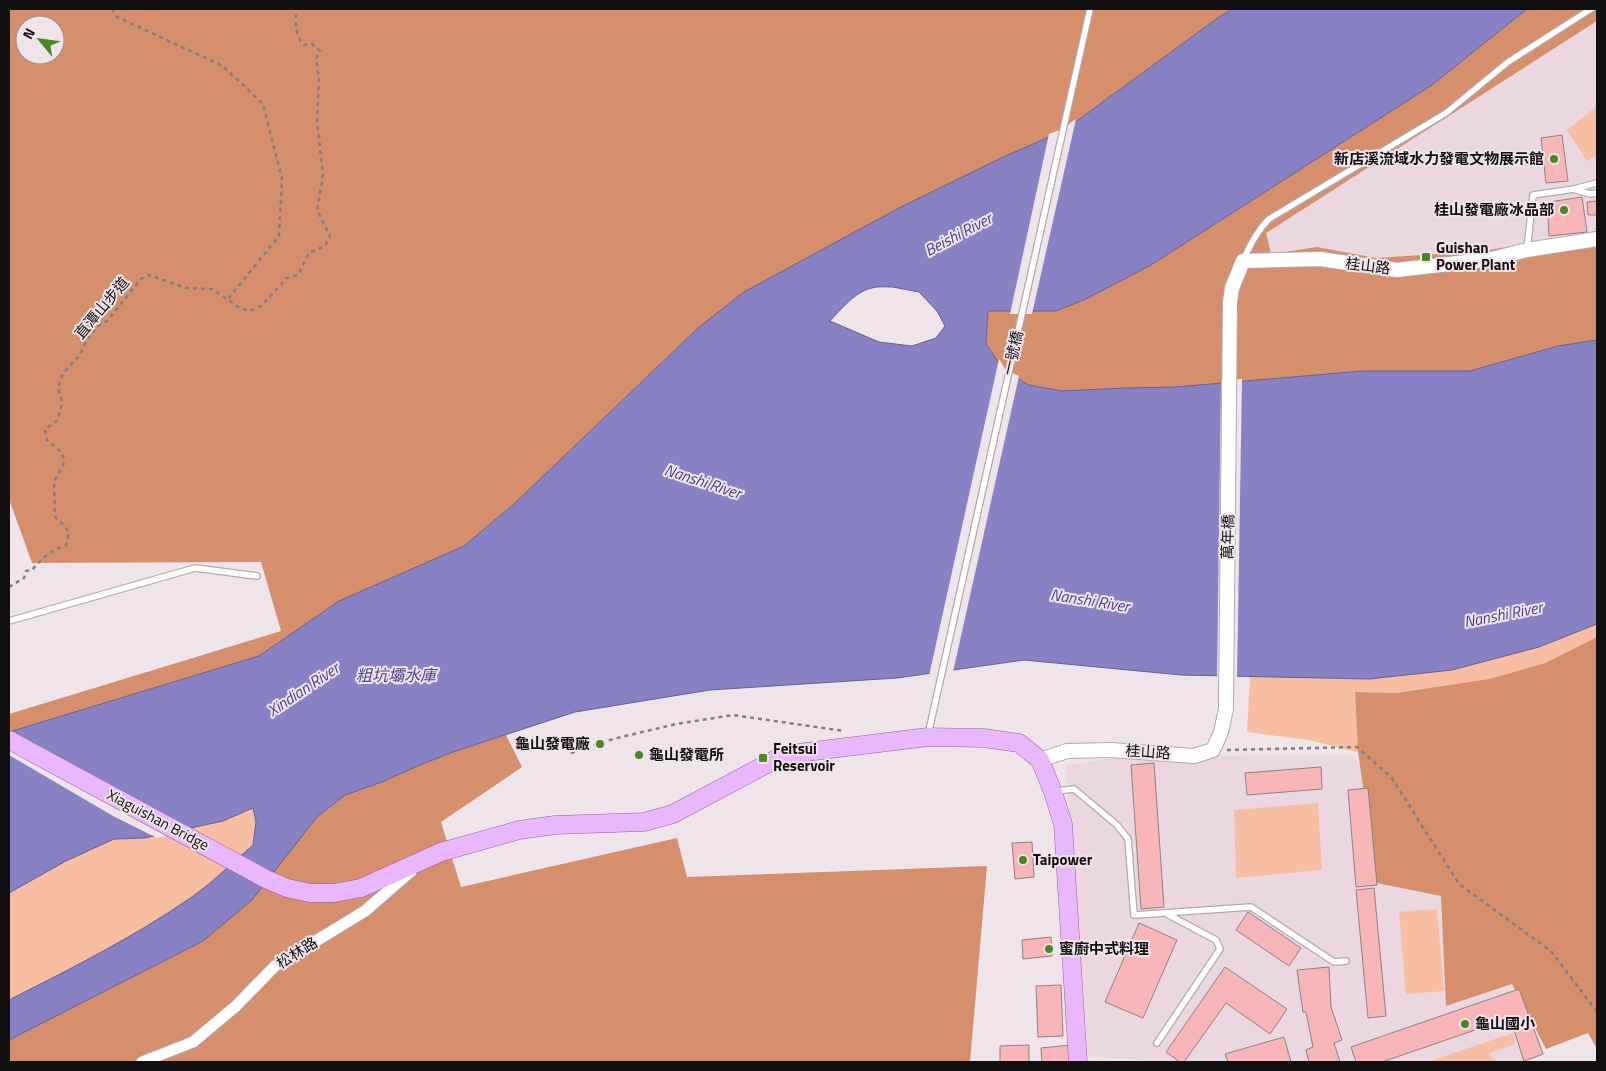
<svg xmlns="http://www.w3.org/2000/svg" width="1606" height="1071" font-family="'Titillium Web','Noto Sans TC',sans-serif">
  <rect width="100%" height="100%" fill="#efe4e9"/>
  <path fill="#ead7e0" d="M1597,21V231L1483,251L1376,258L1317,247L1270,254L1266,233Z
    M1351,754L1393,801L1456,896L1453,1004L1520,982L1545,1055L1526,1062H1161L1088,1056L1066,765L1123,757L1190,763L1210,756Z"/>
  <path fill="#f7bea3" d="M1597,106V155L1587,161L1567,130Z
    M508,607L1539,647L1597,624V637L1545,663L1489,679L1396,693L1355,692L1358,752L1309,740L1247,732L1250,677L1181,675L1024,660L897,678L710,690L575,712L453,752L9,1040V893Z
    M1318,803L1322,870L1236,878L1234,810Z
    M1437,909L1444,991L1406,994L1399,912Z
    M1513,1033L1515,1044L1488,1054L1498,1062H1427Z"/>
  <path fill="#d58f6d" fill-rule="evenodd" d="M9,9H1232L1219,17L1063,131L1001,158L698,328L514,504L464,546L339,601L259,656L9,732V714L281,631L261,562L32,563L9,499ZM25,25H55V55H25Z
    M1527,9H1597V21L1266,233L1271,254L1317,247L1376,258L1483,251L1597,231V340L1558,346L1470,371H1363L1175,387L1125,388L1062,391L1029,385L1004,370L986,344L988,311H1056L1086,299L1151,265L1432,85Z
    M1597,637V1049L1588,1033L1546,1049L1512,984L1446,1006L1441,896L1377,883L1358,752L1355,692L1396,693L1489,679L1545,663Z
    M506,735L522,767L441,822L461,887L677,838L687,877L987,866L970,1062H9V1040L203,941L291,848L317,817L345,795L382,782L420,765L453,752Z"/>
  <path fill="#8882c4" stroke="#65608e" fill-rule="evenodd" d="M1232,9H1527L1432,85L1151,265L1086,299L1056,311H988L986,344L1004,370L1029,385L1062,391L1125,388L1175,387L1363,371H1470L1558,346L1597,340V624L1539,647L1452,670L1369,679L1181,675L1024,660L897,678L710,690L575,712L453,752L420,765L382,782L345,795L317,817L252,900L203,941L9,1040V1000C70,969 132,938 189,899C212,883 232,863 253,845L256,822L253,808L223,821L145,838L114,839L66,861L9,893V732L259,656L339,601L464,546L514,504L698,328L744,292L899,208L1001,158L1063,131L1219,17ZM893,287L919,292L937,311L945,326L936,338L912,346L879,342L830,321C840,310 856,291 872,288C878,286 886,287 893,287Z"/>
  <path fill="#efe4e9" d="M1076,119L1032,314H1010L1049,134L1062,129Z
    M999,359L1005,369L1019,376L953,672L929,676Z
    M1242,379L1237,679H1217L1221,381Z
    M9,733L189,831L157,838L113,816L9,755Z"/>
  <path fill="#f9b6b8" stroke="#8c8181" d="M1562,135L1568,181L1546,183L1541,138Z
    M1582,197L1587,232L1549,236L1548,217H1544L1543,203Z
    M1597,201V215H1588L1587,202Z
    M1154,763L1164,907L1141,909L1131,765Z
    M1321,767L1322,789L1247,795L1245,773Z
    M1368,788L1377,885L1356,887L1348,790Z
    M1032,842L1034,877L1015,879L1012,843Z
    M1374,888L1386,1016L1368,1018L1356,890Z
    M1248,912L1301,948L1289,966L1236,930Z
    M1139,923L1177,940L1143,1018L1105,1002Z
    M1051,937L1052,956L1023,959L1022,940Z
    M1225,967L1287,1009L1270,1034L1226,1003L1184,1062H1180L1166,1052Z
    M1329,967L1331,1007L1342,1040L1334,1043L1340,1062H1309L1306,1050L1313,1047L1306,1012H1303L1297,970Z
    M1061,985L1063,1036L1038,1037L1036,986Z
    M1519,989L1543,1054L1524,1061L1510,1018L1382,1062H1356L1351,1047Z
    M1284,1037L1291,1062H1228L1225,1054Z
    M1029,1045V1062H1000V1046Z
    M1071,1045L1073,1062H1042L1041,1048Z"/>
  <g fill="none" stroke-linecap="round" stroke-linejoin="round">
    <defs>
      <path id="service" d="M1576,190L1590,194L1597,193
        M1527,250L1533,195L1574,189L1597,183
        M1243,261C1250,244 1257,231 1269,219L1446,113L1508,62L1591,9
        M9,621L195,568L257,576
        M928,735L1090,9
        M1056,791L1074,789L1117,825L1128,839L1134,915L1251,907L1334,962L1346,961
        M1157,1043L1220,949L1216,940L1167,914"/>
      <path id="minor" d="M142,1062L193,1042L236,1006L275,966L365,911L411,871"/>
      <path id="tertiary" d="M1040,760L1067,751L1111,750L1194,756L1213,750L1221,732L1226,709L1230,302L1232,288L1243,261L1320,259L1397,270L1492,259L1527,250L1597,239"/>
      <path id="primary" d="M9,740L266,879L287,888L310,893H334L361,888L441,852L519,830L555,825L644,822L673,814L778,758L798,753L928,737L984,738L1019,743L1040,760L1053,792L1063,824L1078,1062"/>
    </defs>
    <use href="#service" stroke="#b4a9ae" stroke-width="8"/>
    <use href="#minor" stroke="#b4a9ae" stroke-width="13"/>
    <use href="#tertiary" stroke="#b4a9ae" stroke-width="16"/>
    <use href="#primary" stroke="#955da7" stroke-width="19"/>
    <path stroke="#847d80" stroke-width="2.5" stroke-dasharray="4 4" stroke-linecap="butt" d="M112,9L117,17L223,66L263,104L282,179L279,236L228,299
      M9,587L24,578L26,571L32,570C41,559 52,550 66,545C72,530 65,526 55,517L54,481L63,466L64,460L62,453L47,440L45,429L57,421L61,409L62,401L58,388L63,373L80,355L87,339L98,326L107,321L141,279L149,275L186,288L212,289L240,308L250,311L261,306L287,278L298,275L309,253L325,246L330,236L317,210L323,176L317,120L319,79L316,59L320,51L312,44L304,45C295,36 295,21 296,9
      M1227,750L1357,747L1391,777L1459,884L1551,951L1597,1012
      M571,753L613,739L676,724L733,715L844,731"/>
    <use href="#service" stroke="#fff" stroke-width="5.5"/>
    <use href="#minor" stroke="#fff" stroke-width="11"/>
    <use href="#tertiary" stroke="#fff" stroke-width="14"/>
    <use href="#primary" stroke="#e9b7fb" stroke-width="18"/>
  </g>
  <g fill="#4a8624" stroke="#efe4e9" stroke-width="2">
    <circle cx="1554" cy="159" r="5"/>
    <circle cx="1564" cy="210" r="5"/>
    <rect x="1421" y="252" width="10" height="10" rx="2.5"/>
    <circle cx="600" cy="744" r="5"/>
    <circle cx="639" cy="755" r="5"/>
    <rect x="758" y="753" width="10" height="10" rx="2.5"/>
    <circle cx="1023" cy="860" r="5"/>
    <circle cx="1049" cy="949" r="5"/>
    <circle cx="1465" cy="1024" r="5"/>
  </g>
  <g text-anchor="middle" stroke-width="4" stroke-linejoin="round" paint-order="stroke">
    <g font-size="15" font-weight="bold" fill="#120f10" stroke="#efe4e9" text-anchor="start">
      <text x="1544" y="164" text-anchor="end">新店溪流域水力發電文物展示館</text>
      <text x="1554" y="215" text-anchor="end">桂山發電廠冰品部</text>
      <text x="1436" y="253">Guishan<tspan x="1436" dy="17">Power Plant</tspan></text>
      <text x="590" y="749" text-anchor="end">龜山發電廠</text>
      <text x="773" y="754">Feitsui<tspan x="773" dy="17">Reservoir</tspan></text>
      <text x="649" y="760">龜山發電所</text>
      <text x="1033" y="865">Taipower</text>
      <text x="1059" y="954">蜜廚中式料理</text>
      <text x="1475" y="1029">龜山國小</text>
    </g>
    <g font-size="15" fill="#120f10" stroke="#efe4e9">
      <text transform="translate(1368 266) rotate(7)" y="5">桂山路</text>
      <text transform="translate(102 308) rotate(-50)" y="5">直潭山步道</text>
      <text transform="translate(1013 353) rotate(-77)" y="5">一號橋</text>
      <text transform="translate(1228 537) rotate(-89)" y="5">萬年橋</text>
      <text transform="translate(1148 752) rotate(4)" y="5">桂山路</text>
      <text transform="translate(158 820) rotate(28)" y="5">Xiaguishan Bridge</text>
      <text transform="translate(297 953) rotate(-32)" y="5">松林路</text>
    </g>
    <g font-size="16" font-style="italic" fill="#4c3e8e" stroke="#efe4e9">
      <text transform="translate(958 234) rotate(-28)" y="6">Beishi River</text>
      <text transform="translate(703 481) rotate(18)" y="6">Nanshi River</text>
      <text transform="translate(1090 600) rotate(9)" y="6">Nanshi River</text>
      <text transform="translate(1503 614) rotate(-11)" y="6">Nanshi River</text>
      <text x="396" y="681">粗坑壩水庫</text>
      <text transform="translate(303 689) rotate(-34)" y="6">Xindian River</text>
    </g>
  </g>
  <rect width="1606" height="1071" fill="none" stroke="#120f10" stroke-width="20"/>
  <g transform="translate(40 40) rotate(299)"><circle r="24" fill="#efe4e9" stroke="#978f92"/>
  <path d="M0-4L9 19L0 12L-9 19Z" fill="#4a8624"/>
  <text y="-8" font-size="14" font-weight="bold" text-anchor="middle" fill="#120f10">N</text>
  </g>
</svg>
